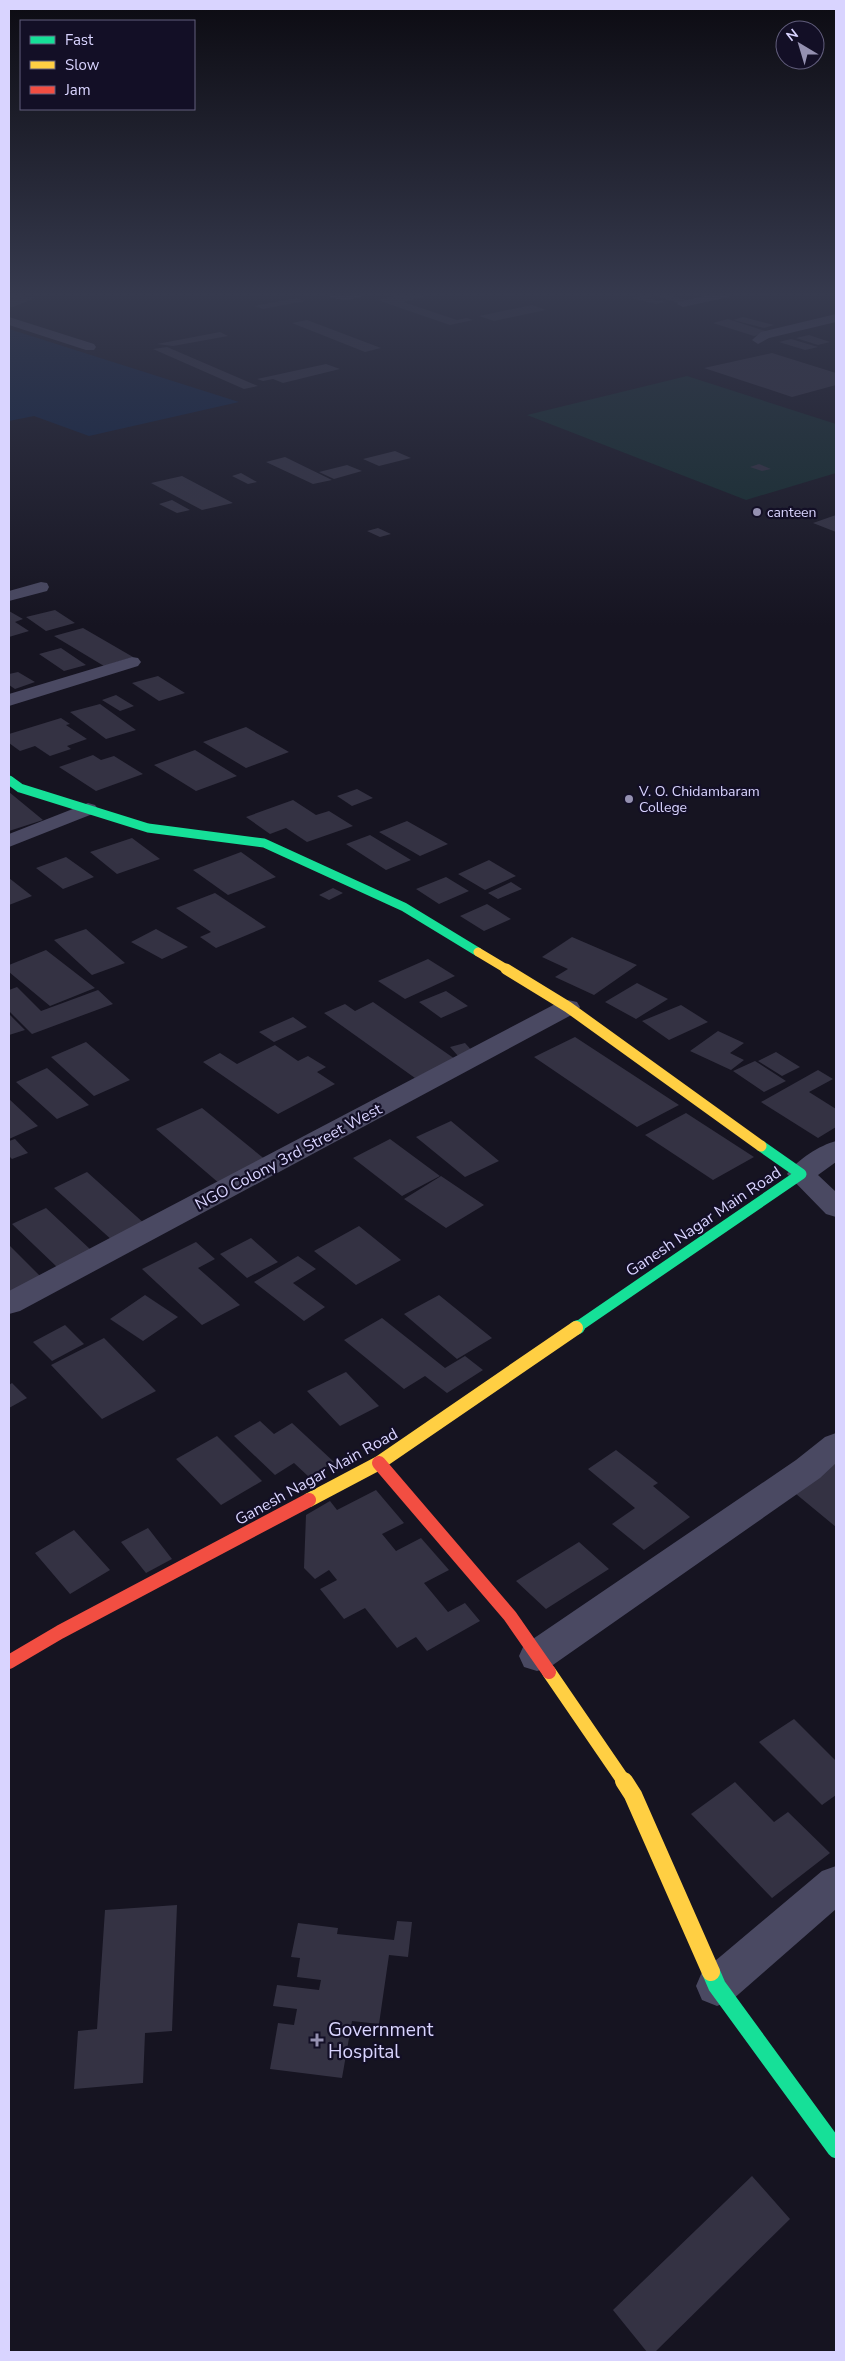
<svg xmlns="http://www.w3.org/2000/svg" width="845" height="2361" font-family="'Nunito Sans',sans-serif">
  <rect width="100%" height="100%" fill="#161421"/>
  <path fill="#132c2d" d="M687,376L836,424V473L746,500L527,415Z"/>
  <path fill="#0d2144" d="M9,329L239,402L89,436L34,416L9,421Z"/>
  <path fill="#343243" d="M9,295H14L35,298L13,307L9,306Z
    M400,295H430L403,302L457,320L467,318L473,320L450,325L377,300Z
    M643,295L654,296L645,298L666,302L656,304L631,298Z
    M653,295H669L689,301L679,303Z
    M296,298L305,301L263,309L254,306Z
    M532,305L546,310L494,321L479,316Z
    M743,317L774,325L764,328L733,320Z
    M728,319L762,330L770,332L754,336L713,323Z
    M307,320L381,348L365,352L292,323Z
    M220,332L228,336L173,346L157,344Z
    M809,335L830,342L818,345L796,338Z
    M791,339L818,347L805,350L779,342Z
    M167,347L258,386L244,389L153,349Z
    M772,353L836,373V385L792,397L704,368Z
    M326,364L340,369L283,383L273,379L263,381L257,379Z
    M395,451L411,458L379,466L363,459Z
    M285,457L332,480L313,484L266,462Z
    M759,464L771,469L762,471L750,467Z
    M347,465L362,471L334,479L319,472Z
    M241,473L257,482L248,484L232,476Z
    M182,476L233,503L202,510L151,483Z
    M172,500L190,510L177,513L159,504Z
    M836,515V532L813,523Z
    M378,528L391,534L380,537L367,531Z
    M55,610L75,623L46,631L26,617Z
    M9,611L23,619L15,622L29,631L9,637Z
    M83,628L133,657L104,666L54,636Z
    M61,648L86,665L64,671L39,654Z
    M18,672L35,682L15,689L9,685V674Z
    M158,676L185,693L159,701L132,683Z
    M116,695L134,706L120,711L102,700Z
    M100,704L136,730L106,739L70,712Z
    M61,718L70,724L66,725L87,739L67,746L71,749L50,756L35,746L20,751L9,743V734Z
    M246,727L289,752L246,768L203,742Z
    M195,750L237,776L196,791L154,765Z
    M93,755L101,760L114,756L143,774L96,791L59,767Z
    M357,789L373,798L352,806L337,796Z
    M9,792L43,820L9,831Z
    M293,800L316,815L329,811L353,826L307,842L286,828L270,834L246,817Z
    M407,821L448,844L420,856L379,832Z
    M370,835L411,860L386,870L346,844Z
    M132,838L160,859L117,874L90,852Z
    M241,852L276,877L228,895L193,870Z
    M66,857L94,877L63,889L36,868Z
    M489,860L516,876L485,890L458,874Z
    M446,877L469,891L439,904L416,889Z
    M9,878L32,896L9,905Z
    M511,882L522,889L498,899L488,893Z
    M333,888L343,893L329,900L319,895Z
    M215,893L266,927L216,948L200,937L211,932L176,908Z
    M487,904L511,919L484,931L460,916Z
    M86,929L125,963L92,975L54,940Z
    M156,929L188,947L162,959L131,942Z
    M572,937L637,965L594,995L555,977L568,969L542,957Z
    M46,950L95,988L50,1006L9,972V965Z
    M428,959L455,976L405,999L378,981Z
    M637,983L668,999L636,1019L605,1002Z
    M17,987L41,1011L98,990L113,1004L32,1034L9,1011V990Z
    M446,991L468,1006L441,1018L419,1002Z
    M373,1002L455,1059L415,1078L324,1013L345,1004L355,1011Z
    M681,1005L708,1022L669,1040L642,1021Z
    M9,1014L25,1030L9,1035Z
    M293,1017L307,1027L274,1042L259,1032Z
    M718,1031L744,1043L730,1053L744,1060L731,1070L690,1051Z
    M575,1037L679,1105L637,1127L534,1057Z
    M86,1042L130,1080L94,1096L51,1057Z
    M465,1043L474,1053L459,1057L450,1047Z
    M275,1045L298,1061L308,1056L326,1067L317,1072L335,1084L278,1114L203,1062L220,1053L237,1064Z
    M776,1052L800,1067L782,1076L758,1061Z
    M755,1061L786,1081L764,1092L733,1071Z
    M47,1068L89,1105L57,1119L16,1082Z
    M818,1070L833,1079L809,1092L836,1109V1127L818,1138L761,1102Z
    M9,1099L38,1126L9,1139Z
    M202,1108L267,1161L220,1184L156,1129Z
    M686,1113L754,1157L713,1180L645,1135Z
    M451,1121L499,1161L465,1177L416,1137Z
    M15,1139L28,1153L12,1159L9,1156V1141Z
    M390,1139L440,1176L402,1196L353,1158Z
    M87,1172L146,1225L113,1241L54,1188Z
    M441,1176L484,1205L446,1228L404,1199Z
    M46,1208L91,1250L57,1267L12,1224Z
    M359,1226L401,1260L356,1285L314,1251Z
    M251,1238L278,1262L247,1278L220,1254Z
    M196,1242L215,1259L198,1268L240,1305L202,1325L142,1269Z
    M9,1245L42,1278L9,1295Z
    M298,1256L316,1269L293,1283L325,1307L304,1321L254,1282Z
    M145,1295L178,1317L143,1341L110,1319Z
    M439,1295L492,1338L457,1359L404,1314Z
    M382,1318L445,1368L465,1356L483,1370L447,1393L425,1376L404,1389L344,1340Z
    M65,1325L84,1344L52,1361L33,1342Z
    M104,1338L156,1391L102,1419L51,1365Z
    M346,1372L379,1406L340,1426L307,1391Z
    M12,1383L27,1398L9,1408V1385Z
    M260,1421L274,1434L292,1423L334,1462L309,1477L294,1463L275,1475L234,1436Z
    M217,1436L262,1481L221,1505L176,1459Z
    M616,1450L658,1483L653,1486L690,1517L644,1550L612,1524L635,1508L588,1469Z
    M836,1458V1527L790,1489Z
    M376,1490L404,1523L382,1534L396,1551L421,1538L449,1570L424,1583L448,1612L465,1603L480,1621L427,1651L416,1637L397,1648L365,1608L344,1619L320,1589L337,1580L329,1570L315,1579L304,1568L306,1515L330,1501L337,1510Z
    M148,1528L172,1559L146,1573L121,1542Z
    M74,1530L110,1570L70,1594L35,1553Z
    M579,1542L609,1569L546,1609L516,1581Z
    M794,1719L836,1761V1795L822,1805L759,1742Z
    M735,1782L774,1822L788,1812L830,1853L772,1898L691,1814Z
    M177,1905L172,2031L145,2033L143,2083L74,2089L78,2031L97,2029L105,1910Z
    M397,1921L412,1922L408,1957L389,1955L379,2024L352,2021L342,2078L270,2069L278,2023L294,2025L297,2009L273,2006L277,1985L319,1990L321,1980L297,1977L300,1958L291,1957L298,1923L338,1928L337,1934L394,1940Z
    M752,2176L790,2219L655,2352H647L613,2310Z"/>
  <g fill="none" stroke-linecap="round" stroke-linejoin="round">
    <path fill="#4a4962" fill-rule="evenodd" d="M327,295H363C356,301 334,301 327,295Z
      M708,295H731L729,297L683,307L677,304L679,302Z
      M836,314V322L769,338L758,344L752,340L761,332Z
      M9,317L94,344L96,347L94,350H86L9,325Z
      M41,582L47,583L49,587L47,591L9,601V591Z
      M132,657L138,658L141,662L138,666L9,706V694Z
      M88,803L95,805L98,809L95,813L9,847V834Z
      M568,1000L577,1002L580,1007L577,1012L20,1311L9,1314V1291L559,1002Z
      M836,1141V1162L818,1175L836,1192V1217L826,1214L787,1174C797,1160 820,1145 836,1141Z
      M836,1433V1463L820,1478L550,1667L537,1671L524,1667L519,1656L524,1645L796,1460L825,1437Z
      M836,1866V1909L732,2000L717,2006L702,2000L696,1986L702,1972L822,1871Z"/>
    <path stroke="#16e098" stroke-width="9" d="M9,780L20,788L148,828L264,843L404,907L478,952"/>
    <path stroke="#16e098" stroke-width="11" d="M576,1328L801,1174L761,1146"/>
    <path stroke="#16e098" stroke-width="14" d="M576,1328L578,1327"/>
    <path stroke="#16e098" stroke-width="18" d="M711,1972L717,1986L836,2149"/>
    <path stroke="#ffcf43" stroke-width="9" d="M478,952L508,970"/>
    <path stroke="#ffcf43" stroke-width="11" d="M506,969L568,1007L761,1146"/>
    <path stroke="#ffcf43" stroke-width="14" d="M309,1500L379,1463L576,1328
      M549,1672L625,1783"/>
    <path stroke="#ffcf43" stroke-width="18" d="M624,1781L633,1795L711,1972"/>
    <path stroke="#f24e42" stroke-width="14" d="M379,1463L510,1616L549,1672
      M9,1662L60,1632L309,1500"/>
  </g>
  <linearGradient id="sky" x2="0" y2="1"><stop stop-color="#0c0b12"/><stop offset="0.47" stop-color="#363a4e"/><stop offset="1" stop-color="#363a4e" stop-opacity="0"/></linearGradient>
  <rect width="845" height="626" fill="url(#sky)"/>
  <g fill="#9591b1" stroke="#130f26" stroke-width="2">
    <circle cx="757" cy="512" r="5"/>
    <circle cx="629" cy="799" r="5"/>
    <path d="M314.5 2032.5h5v5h5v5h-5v5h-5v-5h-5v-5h5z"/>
  </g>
  <g text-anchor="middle" stroke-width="4.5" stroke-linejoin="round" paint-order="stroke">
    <g font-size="14" fill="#d9d4ff" stroke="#130f26" text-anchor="start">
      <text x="767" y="517">canteen</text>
      <text x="639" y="796">V. O. Chidambaram<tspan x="639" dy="16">College</tspan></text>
    </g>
    <g font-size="16" fill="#d9d4ff" stroke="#130f26">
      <text transform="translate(288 1156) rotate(-28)" y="6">NGO Colony 3rd Street West</text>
      <text transform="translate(703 1221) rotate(-34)" y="6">Ganesh Nagar Main Road</text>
      <text transform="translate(316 1476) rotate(-29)" y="6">Ganesh Nagar Main Road</text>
    </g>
    <g font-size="19" fill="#d9d4ff" stroke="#130f26" text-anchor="start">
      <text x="328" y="2036">Government<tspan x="328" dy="22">Hospital</tspan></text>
    </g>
  </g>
  <rect width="845" height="2361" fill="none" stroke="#d9d4ff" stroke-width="20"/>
  <rect x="20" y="20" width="175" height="90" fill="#130f26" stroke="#625e7d"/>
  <rect x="30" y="36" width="25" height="8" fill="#16e098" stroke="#625e7d"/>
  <text x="65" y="45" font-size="15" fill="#d9d4ff">Fast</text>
  <rect x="30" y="61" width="25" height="8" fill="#ffcf43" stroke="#625e7d"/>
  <text x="65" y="70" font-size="15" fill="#d9d4ff">Slow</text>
  <rect x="30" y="86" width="25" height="8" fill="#f24e42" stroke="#625e7d"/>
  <text x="65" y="95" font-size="15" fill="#d9d4ff">Jam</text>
  <g transform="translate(800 45) rotate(322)"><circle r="24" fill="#130f26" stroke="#625e7d"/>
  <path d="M0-4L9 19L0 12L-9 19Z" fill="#9591b1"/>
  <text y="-8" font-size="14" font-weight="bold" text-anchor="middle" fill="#d9d4ff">N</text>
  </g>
</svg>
